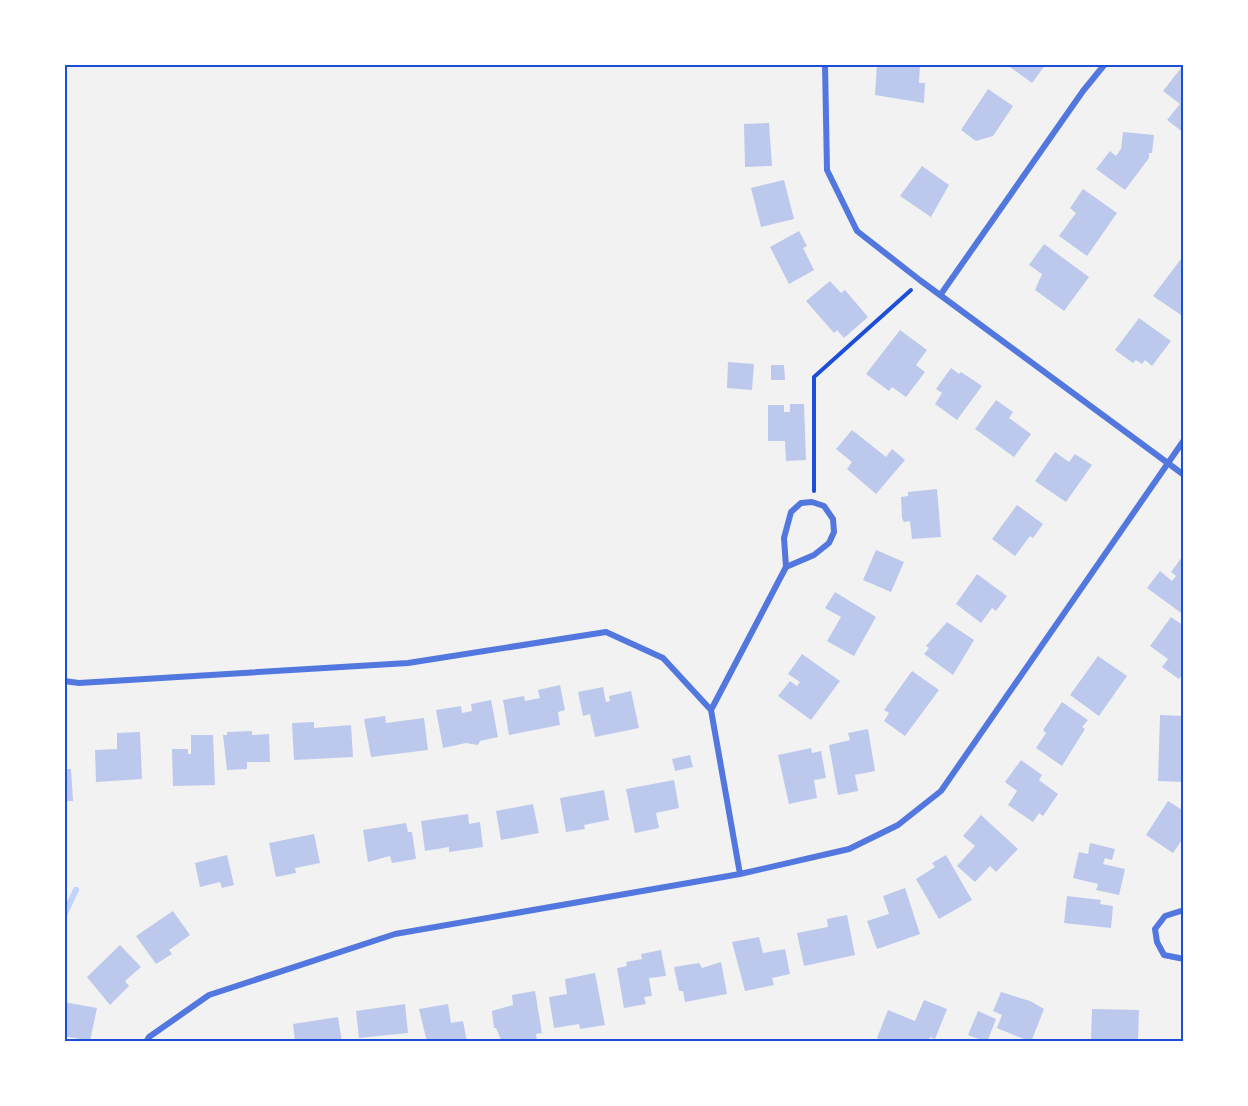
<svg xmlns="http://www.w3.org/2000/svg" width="1248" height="1106" font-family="Karla,sans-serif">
  <rect width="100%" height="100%" fill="#f2f2f2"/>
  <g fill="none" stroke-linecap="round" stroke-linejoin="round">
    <path stroke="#bfd3fe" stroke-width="6" d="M64,915L76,890"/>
  </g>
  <path fill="#bdc9ec" d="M877,64H920L919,83H925L924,103L875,95Z
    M1012,64H1046L1032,83L1010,67Z
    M1181,68L1184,70V133L1167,120L1180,104L1163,91Z
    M988,89L1013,106L993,136L976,141L961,130Z
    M769,123L772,166L745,167L744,124Z
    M1123,132L1154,135L1152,153H1149V158L1125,190L1096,169L1110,151L1116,156L1121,149Z
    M922,166L949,185L931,217L900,196Z
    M784,180L794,219L761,227L751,188Z
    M1083,189L1117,213L1087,256L1059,236L1076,213L1070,208Z
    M799,231L807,246L803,248L814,270L789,284L770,247Z
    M1044,244L1089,277L1064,311L1035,290L1042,274L1029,265Z
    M1184,255V317L1153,296Z
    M830,281L841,293L845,290L868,317L844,338L837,330L834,333L806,301Z
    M1139,318L1171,341L1152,366L1145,360L1142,364L1136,360L1133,363L1115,350Z
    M900,330L927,350L916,365L925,372L906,397L892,387L889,391L866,374Z
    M728,362L754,364L752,390L727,388Z
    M771,365H784L785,380H771Z
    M951,368L959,374L961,372L982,386L957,420L935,404L942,393L936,389Z
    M996,400L1013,412L1009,418L1031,434L1014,457L975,429Z
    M790,404H804L806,460L786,461L785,441H768V405H784V412H790Z
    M852,430L886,457L892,449L905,460L876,494L847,469L852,462L836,449Z
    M1055,452L1069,462L1075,454L1092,465L1066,502L1035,481Z
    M937,489L941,537L912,539L910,521L904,522L902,518L901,497L908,496V492Z
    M1017,505L1043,524L1033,538L1030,536L1015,556L992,539Z
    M876,550L904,562L891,592L863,580Z
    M1182,557L1184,558V615L1147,588L1160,571L1172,581L1176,576L1171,572Z
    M977,574L1007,596L996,611L992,608L981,623L956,604Z
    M835,592L876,617L854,656L827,641L841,617L825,608Z
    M1171,617L1184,626V672L1179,679L1162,667L1168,659L1150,646Z
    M947,622L974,640L953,675L924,654L929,648L926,646Z
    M802,654L840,681L811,720L778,696L790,681L797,686L800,682L788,674Z
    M1098,656L1127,676L1099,716L1070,695Z
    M912,671L939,690L905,736L884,721L889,713L884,710Z
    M560,685L565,710L558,712L560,725L509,735L503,700L524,696L525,701L540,698L538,690Z
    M603,687L606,702L610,701L609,696L631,691L639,728L595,737L590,714L583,716L578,692Z
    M491,700L498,737L480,741L478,745L466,743L443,748L436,710L461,706L462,713L472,711L471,704Z
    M1062,702L1088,720L1082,727L1085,729L1062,766L1036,748L1046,733L1043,730Z
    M1160,715L1184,716V782L1158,781Z
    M385,716L386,723L424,718L428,750L371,757L364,719Z
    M314,722V728L351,725L353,757L294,760L292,723Z
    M868,729L875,771L855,775L858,791L838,795L829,745L850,740L848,733Z
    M252,731V735L269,734L270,762H247V769L227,770L223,735H227V732Z
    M140,732L142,779L96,782L95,750L117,749V733Z
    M191,735H213L215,785L173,786L172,749H188V754H191Z
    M811,748L812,753L821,751L826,778L814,780L817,798L789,804L778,755Z
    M690,755L693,767L675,771L672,759Z
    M1021,760L1042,775L1039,780L1058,794L1043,816L1039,813L1033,822L1008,805L1017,791L1005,782Z
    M64,769H71L73,801H64Z
    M674,780L679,808L656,813L659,828L635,833L626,789Z
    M604,790L609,820L584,825L585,829L566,832L560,798Z
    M1168,801L1184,811V837L1173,853L1146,835Z
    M533,804L539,833L501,840L496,811Z
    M468,814L469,824L480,822L483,847L449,852V847L425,851L421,821Z
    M981,815L1018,849L996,872L990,866L975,882L957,866L975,846L963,836Z
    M406,823L408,832H412L416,859L392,863L390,856L368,862L363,830Z
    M314,834L320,863L295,868L296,873L276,877L269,843Z
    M1090,843L1115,849L1112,860L1105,858L1103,864L1125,869L1119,895L1096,890L1098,884L1073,878L1079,852L1088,854Z
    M227,855L234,885L222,888L220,882L200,887L195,863Z
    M946,855L972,900L939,919L916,879L935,867L932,863Z
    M905,888L920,934L877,949L867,921L889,914L883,896Z
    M1067,896L1101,900L1100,904L1113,906L1111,928L1064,923Z
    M173,911L190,935L169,950L172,954L156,964L136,936Z
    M847,915L855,955L804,966L797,933L828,927L827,919Z
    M759,937L763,953L785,949L790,974L772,978L774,985L745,991L732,942Z
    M120,945L141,967L125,981L129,986L110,1005L87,977Z
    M661,950L666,976L649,978L652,996L644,997L646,1004L624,1008L617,968L627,966L626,962L642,959L641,954Z
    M721,962L727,994L685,1002L683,991H679L674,967L699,963L702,968Z
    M595,973L605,1025L580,1029L579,1024L554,1028L549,997L567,994L565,979Z
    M535,991L542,1033L536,1034L537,1042H502L496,1028H494L492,1011L513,1005L512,995Z
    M1001,992L1030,1001L1044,1009L1031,1042L997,1028L1002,1015L993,1011Z
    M924,1000L947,1009L935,1039L930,1037L928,1042H886L877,1038L888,1010L915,1021Z
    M64,1002L97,1008L90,1041L64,1036Z
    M405,1004L408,1033L359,1038L356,1011Z
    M448,1004L451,1023L463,1021L467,1042H427L419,1009Z
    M1092,1009L1139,1010L1138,1042H1091Z
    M978,1011L996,1019L987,1042L968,1035Z
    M338,1017L342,1042H295L293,1024Z"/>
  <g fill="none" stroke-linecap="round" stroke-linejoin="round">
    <path stroke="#1d4ed8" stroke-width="4" d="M814,491V377L911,290"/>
    <path stroke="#5277de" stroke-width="6" d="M825,64L827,170L857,231L921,281L1184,475
      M941,294L1083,91L1105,64
      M64,681L79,683L408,663L606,632L663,658L711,710
      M740,874L711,710L786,567L784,538L791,512L801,503L812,502L824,506L833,519L834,532L829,543L814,555L786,567
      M1184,910L1165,916L1155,929L1157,942L1164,955L1184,959
      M146,1042L149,1037L209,995L395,934L740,874L849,849L898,825L941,791L1184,440"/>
  </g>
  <rect width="1248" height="1106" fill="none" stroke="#ffffff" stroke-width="132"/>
  <rect x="66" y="66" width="1116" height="974" fill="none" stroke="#1d4ed8" stroke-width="2"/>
</svg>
